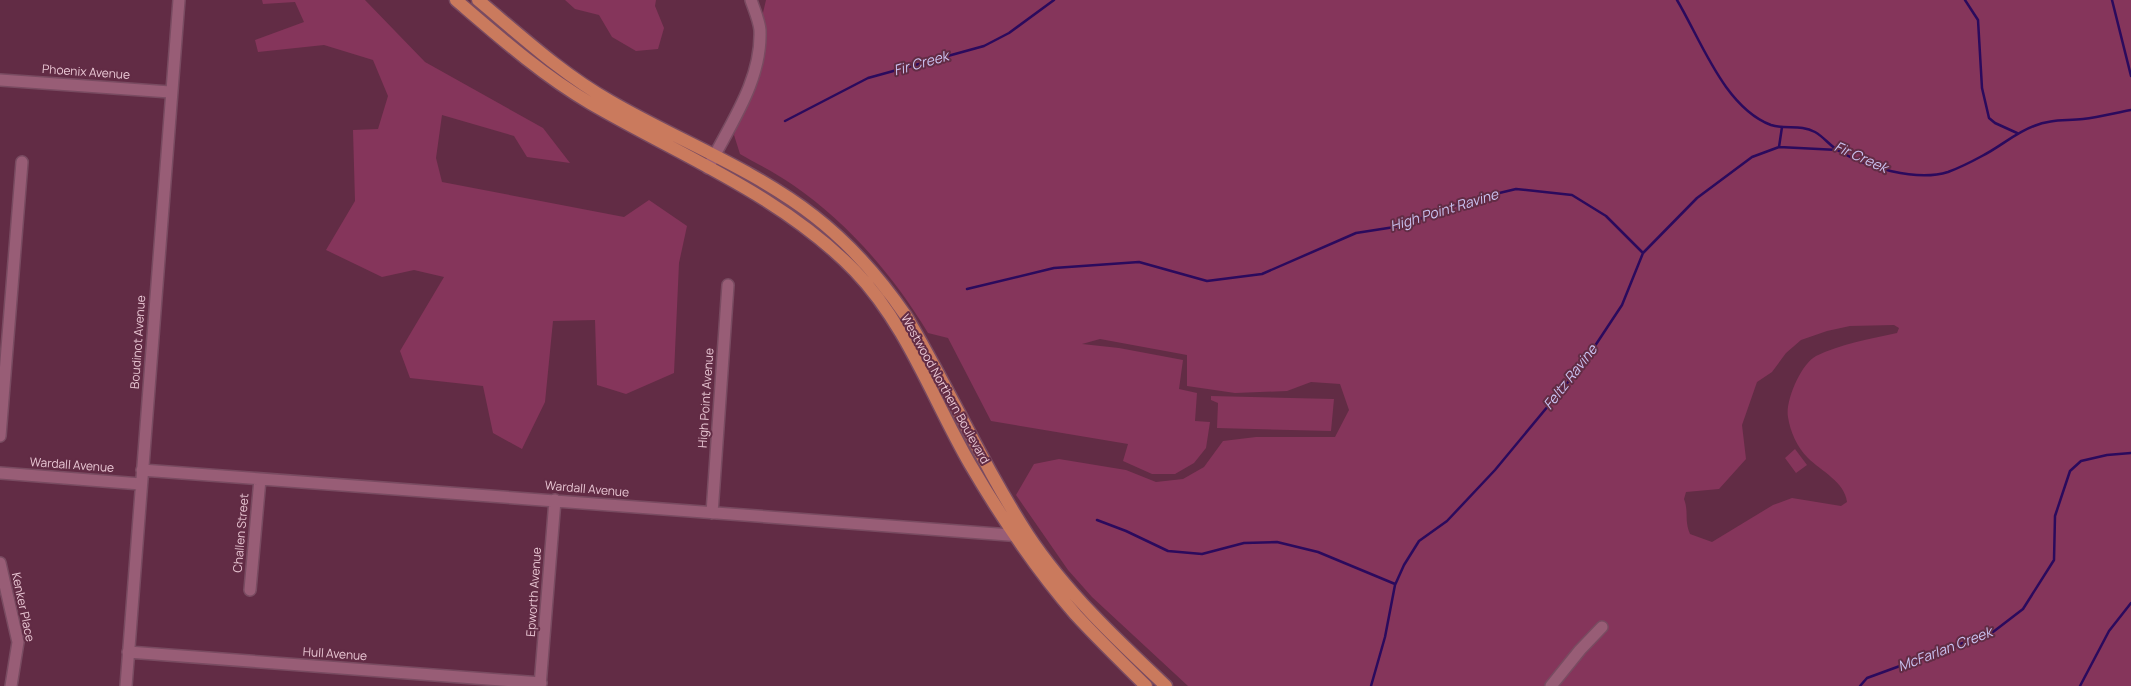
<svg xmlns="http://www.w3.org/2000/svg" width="2131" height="686" font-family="Manrope,sans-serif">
  <rect width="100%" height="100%" fill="#622c45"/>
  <path fill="#85355b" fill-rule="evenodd" d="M262,0H365L425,62L543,128L570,163L527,157L514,136L442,115L436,158L442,182L624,217L649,200L687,226L679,263L674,373L626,394L597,385L595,320L553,321L545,402L522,449L493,433L483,386L410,378L400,351L444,277L414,270L382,277L326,250L355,201L353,130L378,129L388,96L373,60L324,45L258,52L255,40L304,22L295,2L263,4Z
    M565,0H656L655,6L664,28L658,49L636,51L612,37L599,15L575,9Z
    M766,0H2131V686H1188L1092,597L1068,570L1016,495L1034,464L1059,459L1126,470L1156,482L1183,479L1204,467L1223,441L1256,437H1335L1349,410L1340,384L1311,382L1287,391L1235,393L1187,386V355L1100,339L1082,344L1119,348L1183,360L1179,389L1197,393L1195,421L1210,422L1206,448L1194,463L1175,474H1152L1123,461L1128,444L991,421L948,338L928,333C893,275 848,223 793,185C776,173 757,164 740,154L734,135ZM1894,325L1899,328L1897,333C1869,339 1841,344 1816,356C1801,364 1785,401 1788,417C1790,431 1797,447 1808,458C1821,471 1845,482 1847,502L1841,506L1792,498L1773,505L1712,542L1690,534C1684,520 1689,512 1684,499L1686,492L1719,489L1746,459L1742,425L1757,382L1772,372L1786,353L1801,340L1827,331L1850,326Z
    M1211,396L1334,399L1331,431L1217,428L1218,403L1211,400Z
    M1795,449L1807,465L1796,473L1785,458Z"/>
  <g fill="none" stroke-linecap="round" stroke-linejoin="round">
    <path stroke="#2b0a5d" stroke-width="2.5" d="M1677,0C1701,40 1724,107 1771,125C1786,130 1800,124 1815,132C1824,137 1830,146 1839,151C1866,167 1916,182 1948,172C1959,168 1971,162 1982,156C2000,147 2015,133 2034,126C2050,119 2066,121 2083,119C2099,117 2115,113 2131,110
      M1965,0L1978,20L1982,88L1989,118L1995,123L2017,133
      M2112,0L2131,76
      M785,121L868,78L984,46L1009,33L1054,0
      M1779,147L1782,127
      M967,289L1054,268L1139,262L1207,281L1262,274L1356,233L1401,226L1470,200L1516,189L1572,195L1606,216L1643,253
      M1097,520L1126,531L1168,551L1202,554L1244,543L1277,542L1318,552L1395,584
      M1371,686L1385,637L1395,585L1404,565L1419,541L1447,521L1495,470L1583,364L1622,305L1643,253L1697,198L1752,157L1779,147L1838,150
      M1860,686L1867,678L1993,632L2023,609L2054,560L2055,516L2070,471L2081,461L2107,455L2131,453
      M2080,686L2109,631L2131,603"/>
    <defs>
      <path id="minor" d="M0,80L170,92
        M708,168C730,124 762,81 760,30C759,20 754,9 751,0
        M0,436L22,162
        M142,470L1023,536
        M0,473L141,484
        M712,513L728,285
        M0,563L18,642L11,686
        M250,590L260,479
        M128,652L541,683
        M126,686L179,0
        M540,686L555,500
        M1551,686L1580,650L1602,627"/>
      <path id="major" d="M456,0C498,36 542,75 590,103C681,156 781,195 855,271C907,325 933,400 970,464C1001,517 1035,568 1076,615C1098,639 1123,663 1146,686
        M478,0C520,35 562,74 610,101C677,140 752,168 814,216C850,244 880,278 906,316C949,388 982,464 1028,535C1065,591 1117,640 1166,686"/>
    </defs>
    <use href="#minor" stroke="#794b61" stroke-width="14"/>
    <use href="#major" stroke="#794b61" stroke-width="15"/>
    <use href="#minor" stroke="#985d76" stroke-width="11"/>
    <use href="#major" stroke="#ca7a5d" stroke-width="12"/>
  </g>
  <g text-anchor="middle" stroke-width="4" stroke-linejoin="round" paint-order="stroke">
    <g font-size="12" fill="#e9c7d4" stroke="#622c45">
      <text transform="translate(86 72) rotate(4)" y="4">Phoenix Avenue</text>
      <text transform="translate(138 342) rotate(-86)" y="4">Boudinot Avenue</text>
      <text transform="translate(945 389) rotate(61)" y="4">Westwood Northern Boulevard</text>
      <text transform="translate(706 398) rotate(-86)" y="4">High Point Avenue</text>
      <text transform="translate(72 465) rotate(4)" y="4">Wardall Avenue</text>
      <text transform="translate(587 489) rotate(5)" y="4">Wardall Avenue</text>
      <text transform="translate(241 533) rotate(-85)" y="4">Challen Street</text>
      <text transform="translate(534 592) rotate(-86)" y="4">Epworth Avenue</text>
      <text transform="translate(23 607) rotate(78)" y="4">Kenker Place</text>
      <text transform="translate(335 654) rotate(4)" y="4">Hull Avenue</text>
    </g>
    <g font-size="14" font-style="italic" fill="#cac2f0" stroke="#622c45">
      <text transform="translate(921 63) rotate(-16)" y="5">Fir Creek</text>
      <text transform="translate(1861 157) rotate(24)" y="5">Fir Creek</text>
      <text transform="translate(1444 210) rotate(-17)" y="5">High Point Ravine</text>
      <text transform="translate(1570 377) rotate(-52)" y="5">Feltz Ravine</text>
      <text transform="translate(1945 649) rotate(-21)" y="5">McFarlan Creek</text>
    </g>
  </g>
</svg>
